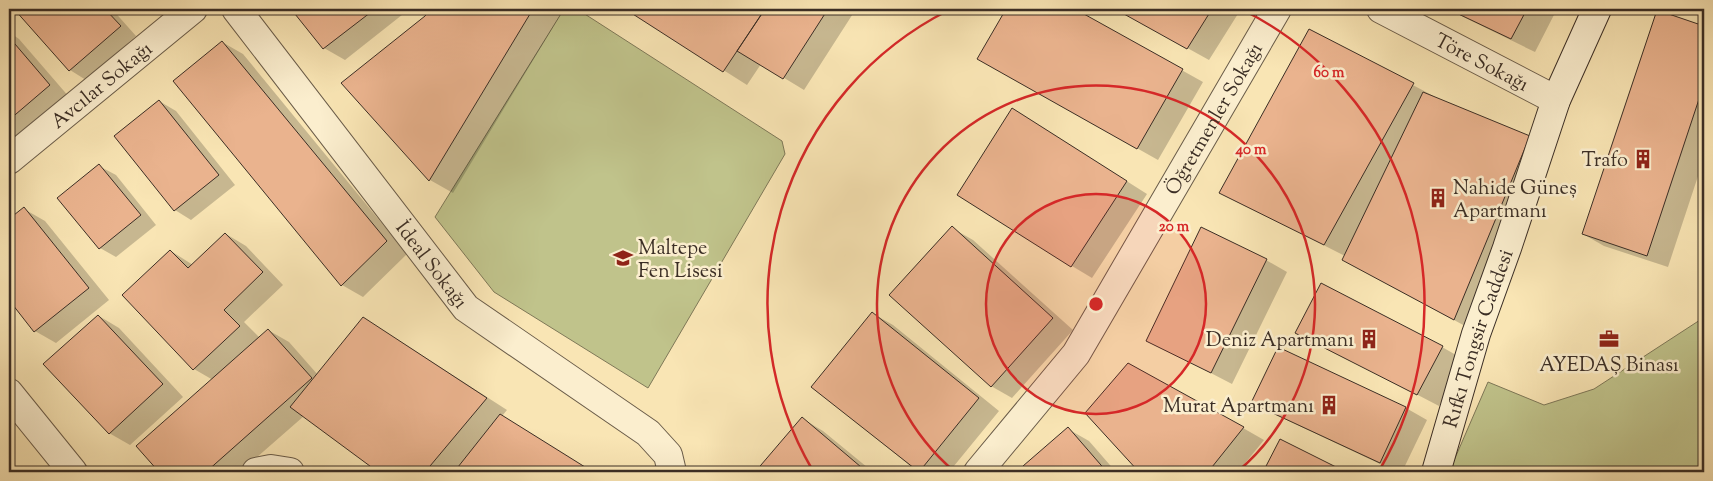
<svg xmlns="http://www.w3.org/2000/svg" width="1713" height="481" font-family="'Sorts Mill Goudy',serif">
  <rect width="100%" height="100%" fill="#f9e5b4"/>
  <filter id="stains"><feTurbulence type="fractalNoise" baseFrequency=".004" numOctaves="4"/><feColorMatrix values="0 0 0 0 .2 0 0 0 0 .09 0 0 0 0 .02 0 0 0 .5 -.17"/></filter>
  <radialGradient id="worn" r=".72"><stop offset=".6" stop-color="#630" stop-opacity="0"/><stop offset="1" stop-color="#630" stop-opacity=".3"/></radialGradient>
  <path fill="#c0c38b" stroke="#7e7858" d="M564,9H577L782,141L785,154L648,388L494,292L435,217Z
    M1704,312V472H1449L1488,382L1544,405L1594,389L1700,320Z"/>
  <path fill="#0003" d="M15,9H112L136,36L86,80L70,70Z
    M292,9H405L407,11L345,60L324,48Z
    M432,9H564L453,193L430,180L343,83L426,17Z
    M627,9H856L804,90L761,64L747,85Z
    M1007,9H1072L1203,82L1158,160L979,59Z
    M1117,9H1241L1209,60Z
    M1447,9H1557L1535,52Z
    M1657,12L1704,28V158L1668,267L1604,246L1583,234Z
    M1310,30L1439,99L1529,138L1478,333L1367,273L1345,256L1221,193Z
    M9,32L19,39L70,98L9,150Z
    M222,42L243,54L407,254L363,297L342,285Z
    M159,101L176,111L235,185L191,220L175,210L116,136Z
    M1013,109L1147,194L1092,278L1072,266Z
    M99,166L116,175L156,225L116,257L100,248Z
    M24,209L45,221L109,300L56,343L35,331L9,298V221Z
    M952,228L973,240L1073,330L1012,398L991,386Z
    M226,234L246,246L283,285L244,322L260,338L268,330L289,342L318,375L384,331L507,410L502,416L592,472H380L304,416L240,472H161L138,446L213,380L194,369L171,251L193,265Z
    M1266,260L1287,272L1232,384L1147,340Z
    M872,313L893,325L999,411L949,472H918L812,387Z
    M99,316L119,328L183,397L130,445L109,433Z
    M1297,332L1442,347L1463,359L1439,406Z
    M1278,349L1406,408L1427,420L1402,472H1397L1274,414L1253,402Z
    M1086,413L1243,428L1264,440L1238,472H1140Z
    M803,419L823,431L873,472H757Z
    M1068,429L1089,441L1116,472H1031L1025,466Z
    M1281,441L1343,472H1265Z"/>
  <path fill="#eab38e" stroke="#3b2e25" d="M14,9H105L121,26L69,71Z
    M291,9H375L323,49Z
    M431,9H533L429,181L341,83L425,16Z
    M625,9H765L723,72Z
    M765,9H828L783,79L737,51Z
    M1006,9H1075L1183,69L1137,149L977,59Z
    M1115,9H1212L1187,49Z
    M1448,9H1527L1511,39Z
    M1657,10L1704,26V84L1647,256L1582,234Z
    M1309,29L1414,83L1324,245L1219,193Z
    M9,37L50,85L9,120Z
    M222,41L387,241L341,286L173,81Z
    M1423,92L1530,136L1454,320L1342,260Z
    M159,100L219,175L174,211L114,136Z
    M1012,108L1127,181L1071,267L957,195Z
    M99,164L141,215L99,249L57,198Z
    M24,207L89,288L34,332L9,300V219Z
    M952,226L1053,318L991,387L889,295Z
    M1201,227L1267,259L1211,373L1146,341Z
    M225,233L263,272L224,310L240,326L193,370L122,295L170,250L188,268Z
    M1321,283L1443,346L1417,395L1295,333Z
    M872,312L979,398L919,472L811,387Z
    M98,315L163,384L109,434L43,364Z
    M363,317L487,398L425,472H378L290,407Z
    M268,329L312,378L206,472H159L136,446Z
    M1278,347L1406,407L1380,463L1251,403Z
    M1128,363L1244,427L1208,472H1139L1085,413Z
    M500,414L593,472H454Z
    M802,417L861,467L857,472H755Z
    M1068,427L1107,472H1029L1023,466Z
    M1280,439L1346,472H1263Z"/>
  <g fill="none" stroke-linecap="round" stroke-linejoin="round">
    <defs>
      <g id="street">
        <path id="s1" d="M236,9L466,308L648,433L668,455L672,472"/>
        <path id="s2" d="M1381,9L1556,100"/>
        <path id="s3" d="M9,160L193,9"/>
        <path d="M9,393L73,472"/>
        <path d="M256,472L271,469L290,472"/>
        <path id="s4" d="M978,472L1076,354L1277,9"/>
      </g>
      <g id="secondary">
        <path id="s5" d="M1436,472L1476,334L1507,248L1556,100L1597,9"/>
      </g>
    </defs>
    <use href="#street" stroke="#6a5c49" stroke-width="30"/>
    <use href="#secondary" stroke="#3b2e25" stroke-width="30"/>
    <use href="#street" stroke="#fbeece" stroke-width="28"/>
    <use href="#secondary" stroke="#fbeece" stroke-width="28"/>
  </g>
  <circle cx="1096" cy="304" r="110" fill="#d62828" fill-opacity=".12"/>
  <g fill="none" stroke="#d62828" stroke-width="2.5">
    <circle cx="1096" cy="304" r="110"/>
    <path d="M955 472A219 219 0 1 1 1237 472"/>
    <path d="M813 471A329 329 0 0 1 949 10M1243 10A329 329 0 0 1 1379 471"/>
  </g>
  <defs>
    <symbol id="building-bare" viewBox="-9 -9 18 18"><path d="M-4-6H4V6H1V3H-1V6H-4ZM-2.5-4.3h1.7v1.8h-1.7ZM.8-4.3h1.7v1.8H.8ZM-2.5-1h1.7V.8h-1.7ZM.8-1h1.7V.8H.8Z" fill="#8f2418" stroke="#fbeece" stroke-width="2.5" paint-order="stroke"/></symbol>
    <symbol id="school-bare" viewBox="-9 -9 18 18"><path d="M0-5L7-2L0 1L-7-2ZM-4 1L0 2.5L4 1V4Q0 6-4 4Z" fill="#8f2418" stroke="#fbeece" stroke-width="2.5" paint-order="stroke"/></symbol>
    <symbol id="office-bare" viewBox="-9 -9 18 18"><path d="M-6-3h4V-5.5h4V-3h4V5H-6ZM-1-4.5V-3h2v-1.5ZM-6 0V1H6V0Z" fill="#8f2418" stroke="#fbeece" stroke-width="2.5" paint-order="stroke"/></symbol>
  </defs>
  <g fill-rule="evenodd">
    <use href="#building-bare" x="1629" y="145" width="28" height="28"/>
    <use href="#building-bare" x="1424" y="184" width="28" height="28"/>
    <use href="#school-bare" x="609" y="244" width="28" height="28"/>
    <use href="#building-bare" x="1355" y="325" width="28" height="28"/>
    <use href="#office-bare" x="1595" y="325" width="28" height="28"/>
    <use href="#building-bare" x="1315" y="391" width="28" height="28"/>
  </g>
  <g text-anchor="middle" stroke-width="5" stroke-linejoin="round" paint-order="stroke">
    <g font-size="20" fill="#3b2e25" stroke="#fbeece">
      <text dy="7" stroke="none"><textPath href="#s2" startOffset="114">Töre Sokağı</textPath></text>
      <text dy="7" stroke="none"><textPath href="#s3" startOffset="119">Avcılar Sokağı</textPath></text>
      <text dy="7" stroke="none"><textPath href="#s4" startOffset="426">Öğretmenler Sokağı</textPath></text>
      <text dy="7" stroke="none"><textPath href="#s1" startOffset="322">İdeal Sokağı</textPath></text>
      <text dy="7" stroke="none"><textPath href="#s5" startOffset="140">Rıfkı Tongsir Caddesi</textPath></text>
    </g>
    <g font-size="20" fill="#3b2e25" stroke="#fbeece" text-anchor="end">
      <text x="1628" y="166">Trafo</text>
      <text x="1453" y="194" text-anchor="start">Nahide Güneş<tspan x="1453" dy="23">Apartmanı</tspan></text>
      <text x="638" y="254" text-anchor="start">Maltepe<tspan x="638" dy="23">Fen Lisesi</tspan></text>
      <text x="1354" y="346">Deniz Apartmanı</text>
      <text x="1609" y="371" text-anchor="middle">AYEDAŞ Binası</text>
      <text x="1314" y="412">Murat Apartmanı</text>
    </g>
  </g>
  <circle cx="1096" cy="304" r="8" fill="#d62828" stroke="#fbeece" stroke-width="2.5"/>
  <g font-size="15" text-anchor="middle" font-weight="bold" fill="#d62828" stroke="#fbeece" stroke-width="5" stroke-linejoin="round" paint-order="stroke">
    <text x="1329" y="77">60 m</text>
    <text x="1251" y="154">40 m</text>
    <text x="1174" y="231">20 m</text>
  </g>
  <rect width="1713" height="481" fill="none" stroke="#f9e5b4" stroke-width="30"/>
  <rect x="10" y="10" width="1693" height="461" fill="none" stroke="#3b2e25" stroke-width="2.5"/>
  <rect x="15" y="15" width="1683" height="451" fill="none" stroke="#3b2e25"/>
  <rect width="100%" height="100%" filter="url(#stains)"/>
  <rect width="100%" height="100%" fill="url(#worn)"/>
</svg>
